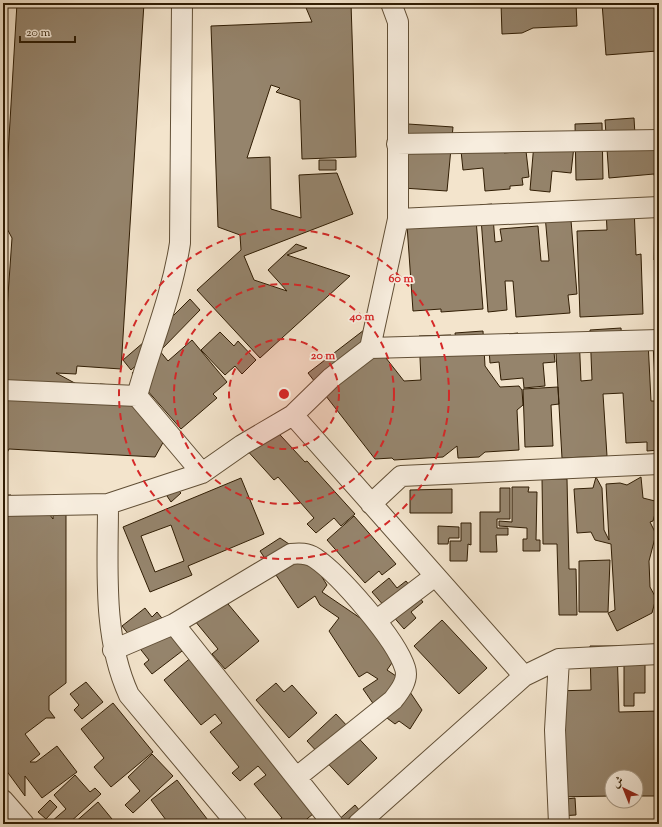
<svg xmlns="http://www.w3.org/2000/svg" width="662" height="827" font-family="'Sorts Mill Goudy',Amiri,serif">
  <rect width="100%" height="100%" fill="#f3e4cc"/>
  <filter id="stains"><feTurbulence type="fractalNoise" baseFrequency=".005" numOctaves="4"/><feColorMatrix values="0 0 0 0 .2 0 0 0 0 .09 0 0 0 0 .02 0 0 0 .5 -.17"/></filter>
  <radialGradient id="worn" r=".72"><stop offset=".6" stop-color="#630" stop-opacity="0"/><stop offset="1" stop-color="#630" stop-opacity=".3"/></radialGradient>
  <path fill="#95846c" stroke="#301d04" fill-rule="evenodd" d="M17,3H144L121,369L77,366L76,374L56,373L99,396L100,384L112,385V395L171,428L155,457L9,449L3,460V367L12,238L4,223Z
    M304,3H351L356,157L302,159L300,100L276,92L280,88L271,85L247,158L270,157L271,209L301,218L299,175L337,173L353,214L244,256L254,280L287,291L268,270L296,244L307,248L287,255L350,276L260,358L197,290L241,250L240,235L218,227L211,26L312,22Z
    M501,3H576L577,26L533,28L522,33L502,34Z
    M602,3H654L657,51L606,55Z
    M634,118L635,135L659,133V179H655L654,174L609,178L605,120Z
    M602,123L603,179L576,180L575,124Z
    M408,124L453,127L447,191L403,188Z
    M502,137L504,153L526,151L529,177L522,178L523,185L510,186V189L485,191L483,168L463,170L460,141Z
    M534,143L574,146L571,173L552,171L550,192L530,190Z
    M319,160H336V170H319Z
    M659,201V260H654L655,202Z
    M492,204L495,242L502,241L500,229L538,226L541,261H549L545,215L570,208L577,294L568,295L570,313L516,317L513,281H505L507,310L488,312L480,205Z
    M475,206L483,309L441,312V309L413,311L406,211Z
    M634,207L636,255L641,254L643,314L580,317L577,231L607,230L606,209Z
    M190,299L200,310L160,351L149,340Z
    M621,328L622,342L648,341L651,401H656L653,344L659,343V450L647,451V442L626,443L623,393L603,394L607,456L562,458L555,336L579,334L581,381L592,380L590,330Z
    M364,330L404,381L421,380L419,336L451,335L456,341L455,333L483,331L485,366L500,387L519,386L522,390L523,405L517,410L519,450L485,452L479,457L458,458L457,446L443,457L394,460L392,458L375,459L308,373Z
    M220,332L234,346L238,341L256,360L242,374L235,366L225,375L201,350Z
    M518,333V337L552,333L555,362L543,363L545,386L524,388L523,378L501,380L499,362L490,363L488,336Z
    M192,340L227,382L213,394L217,398L181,429L132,373L159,350L168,361Z
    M144,342L152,351L131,370L123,360Z
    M558,387L559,404L551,405L553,446L525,447L523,389Z
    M270,424L305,462L307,461L355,514L341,526L334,518L316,533L307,524L314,518L278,477L274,480L244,447Z
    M596,477L602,488L604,530L609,540L606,484L620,483L627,485L641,477L643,498L655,501L656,510L653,521L650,522L656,534L649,561L650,587L656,598L652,613L617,631L608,613L615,610L611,544L595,540L591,532L577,533L574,489L593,488Z
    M241,478L264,534L188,566L192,575L150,592L123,527ZM171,525L184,561L155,572L141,536Z
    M542,479H567L569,569H576L577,615H559L557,544H543Z
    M512,487H529L528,492H537L536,540H540V551H523V539H527V528L499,526V521L512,522Z
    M176,488L181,493L171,502L167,496Z
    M500,488H510V519H497V528H508V535H496L497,552H480V512H500Z
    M452,489V513H410V490Z
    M3,495H11L14,499H38L53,519V499H66V683L49,696V710L55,718H46L25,734L40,754L30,762H36L57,746L77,772L42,798L25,776V796L3,766V750L7,747H3Z
    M354,516L396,564L382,575L379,571L365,583L327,540Z
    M461,523H471V545L468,544L467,561H450V541H461Z
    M438,526L459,527V538H449L448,544H438Z
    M280,538L310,558L327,585L322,592L372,626L394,660L387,670L402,680L422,710L410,729L399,721L395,724L379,712L363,689L378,679L367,672L359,677L329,631L339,618L320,605L315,596L298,608L260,551Z
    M610,560L608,612H579V561Z
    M389,578L397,588L406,581L423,602L411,612L416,618L404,629L372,592Z
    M218,592L259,641L225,669L212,654L218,649L190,615Z
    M145,608L152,617L157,612L186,648L152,674L144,664L149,660L122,626Z
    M442,620L487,668L459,694L414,646Z
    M656,642H659V684H656Z
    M590,646H617L619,712L659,711V796H636V777H612V796L554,797V691L591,690Z
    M624,654H645V693H634V706H624Z
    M193,656L320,808L301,824H277L276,822L282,818L254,784L266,775L258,766L240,781L232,773L239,767L210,732L222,723L215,714L201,725L164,680Z
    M86,682L103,702L82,719L74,710L79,705L70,694Z
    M276,683L284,692L292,685L317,713L289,738L256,700Z
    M113,703L153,752L111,787L94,767L104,758L81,729Z
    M336,714L377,758L348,785L307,741Z
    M152,754L173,776L133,813L125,805L140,791L128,777Z
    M75,775L90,792L95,788L101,794L68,824H52L51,822L66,809L54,795Z
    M177,780L211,824H169L151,800Z
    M575,798L576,815L559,816L558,800Z
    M50,800L57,807L46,819L38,812Z
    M98,802L112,819L106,824H73Z
    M355,805L365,817L369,813L379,824H339L336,822Z
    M3,807L18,824H3Z"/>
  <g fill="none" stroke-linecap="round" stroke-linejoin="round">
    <defs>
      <path id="minor" d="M397,144L659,140
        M398,219L659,207
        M370,348L659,340
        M3,390L137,396L202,473
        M137,396C151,345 172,296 180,243L182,3
        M293,415L524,676
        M108,504C108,567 102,636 129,695L237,824
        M371,504L401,476L659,464
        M3,506L108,504L202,473L242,445L293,415L331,378L370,348L398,219V22L391,3
        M377,620L435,576
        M113,650L174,624
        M559,659L555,730L559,824
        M297,777L393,700C400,691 409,680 405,668C396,639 340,575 315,558C307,553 300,553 291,554L174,624L333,824
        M3,800L24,824
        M358,824L524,676L559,659L659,654"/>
    </defs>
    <use href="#minor" stroke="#614f36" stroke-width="22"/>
    <use href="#minor" stroke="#f7edde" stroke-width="20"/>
  </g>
  <circle cx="284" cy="394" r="55" fill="#d62828" fill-opacity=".12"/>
  <g fill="none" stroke="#d62828" stroke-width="2" stroke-dasharray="7 5">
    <circle cx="284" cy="394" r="55"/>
    <circle cx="284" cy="394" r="110"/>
    <circle cx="284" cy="394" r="165"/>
  </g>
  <circle cx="284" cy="394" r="6" fill="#d62828" stroke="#f7edde" stroke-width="2"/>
  <g font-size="12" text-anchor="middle" font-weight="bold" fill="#d62828" stroke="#f7edde" stroke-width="3.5" stroke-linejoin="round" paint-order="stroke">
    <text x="401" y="282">60 m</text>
    <text x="362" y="320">40 m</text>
    <text x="323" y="359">20 m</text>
  </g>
  <rect width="662" height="827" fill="none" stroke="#f3e4cc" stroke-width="16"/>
  <rect x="4" y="4" width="654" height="819" fill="none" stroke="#301d04" stroke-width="2"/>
  <rect x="8" y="8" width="646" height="811" fill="none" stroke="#301d04"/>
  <g transform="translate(624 789) rotate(317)"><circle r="19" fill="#f7edde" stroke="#a79a87"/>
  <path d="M0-3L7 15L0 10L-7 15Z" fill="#8f2418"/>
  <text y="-6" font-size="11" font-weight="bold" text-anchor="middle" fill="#301d04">ش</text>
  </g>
  <path d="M20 36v6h55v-6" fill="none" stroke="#301d04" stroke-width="2"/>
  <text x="26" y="36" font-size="12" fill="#301d04" stroke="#f7edde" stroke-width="3" paint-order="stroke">20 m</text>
  <rect width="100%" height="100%" filter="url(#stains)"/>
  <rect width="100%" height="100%" fill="url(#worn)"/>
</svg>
